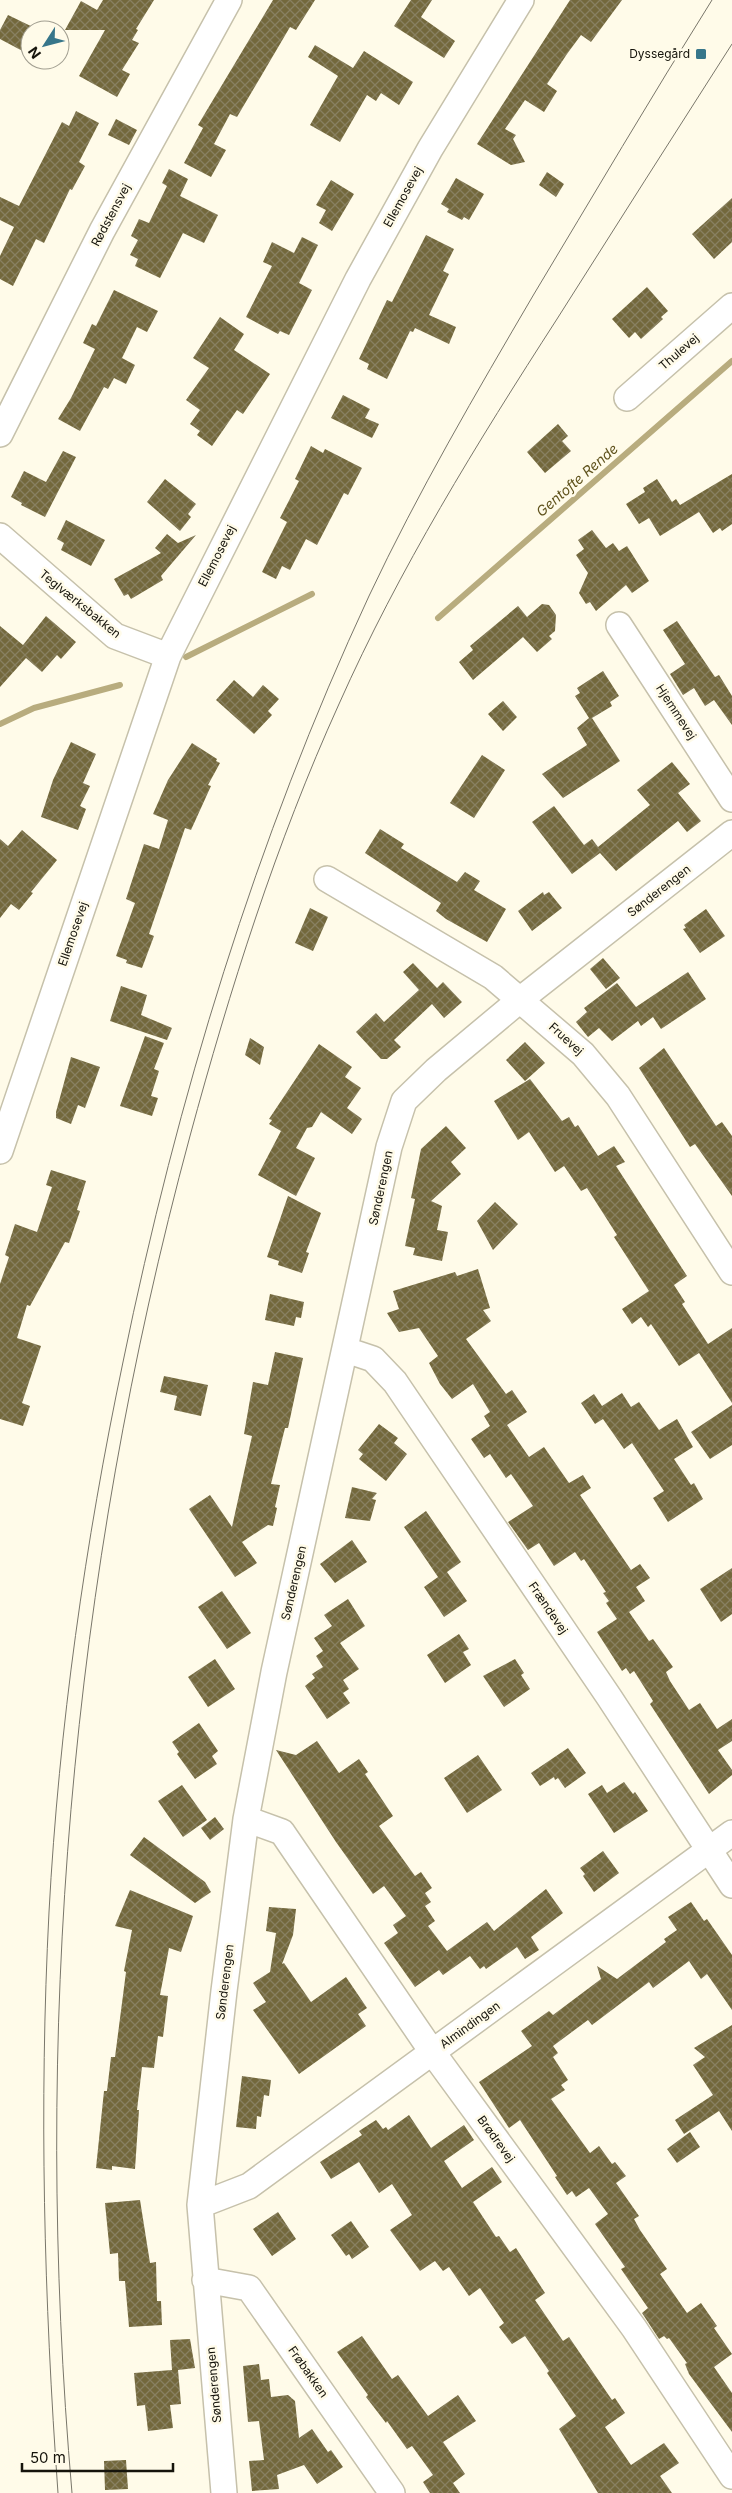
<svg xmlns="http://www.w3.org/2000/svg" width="732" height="2493" font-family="Inter,sans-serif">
  <defs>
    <pattern id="building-cross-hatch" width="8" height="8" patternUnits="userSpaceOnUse" patternTransform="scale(1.25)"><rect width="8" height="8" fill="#73683c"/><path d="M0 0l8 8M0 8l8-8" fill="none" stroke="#888061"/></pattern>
  </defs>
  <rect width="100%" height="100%" fill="#fffbe9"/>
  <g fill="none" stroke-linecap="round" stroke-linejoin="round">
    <path stroke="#b8ac7e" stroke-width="6" d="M438,618L732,361
      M186,657L312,594
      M0,724L34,708L120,685"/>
  </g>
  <path fill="url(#building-cross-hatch)" d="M103,0H154L136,29L138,30L132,40L139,43L122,70L130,74L117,97L79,76L105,30H65L81,1L97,10Z
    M273,0H315L296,30L290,27L237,117L230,114L214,144L226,150L211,177L184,163L203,128L198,125Z
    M411,0H432L421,17L455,41L444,58L394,26Z
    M570,0H622L591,42L581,35L567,54L547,84L557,91L544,112L525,100L505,129L516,135L513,139L525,162L511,165L477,144Z
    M8,15L39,30H30V55L0,39V30Z
    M315,45L353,68L364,51L413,82L399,105L381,93L376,101L367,95L340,142L310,125L338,76L308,57Z
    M76,111L99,123L79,162L85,166L72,190L70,189L44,243L36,239L13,286L0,279V256L14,227L0,220V197L19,206L62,122L69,126Z
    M116,119L137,130L129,145L108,135Z
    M169,169L188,179L180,196L218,215L204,243L183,233L160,278L135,266L138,259L130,255L138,240L131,236L139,219L149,223L167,186L162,183Z
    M547,172L564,184L556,197L539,185Z
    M456,178L484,194L469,220L464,217L462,220L447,212L449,209L441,204Z
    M331,180L354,194L332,231L319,223L326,210L316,205Z
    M732,198V242L714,259L692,234Z
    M426,235L454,249L443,271L449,274L429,315L456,327L449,344L415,328L413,332L410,331L387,379L367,369L369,364L359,359L387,300L392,302Z
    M302,237L318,245L299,283L312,290L289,335L280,331L278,334L246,317L272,266L263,262L272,242L294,253Z
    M647,287L668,311L661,317L663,319L641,339L635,332L629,338L612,319Z
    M114,290L158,311L147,332L137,327L122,358L135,365L126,384L114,378L108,389L104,387L80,431L58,419L71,398L95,349L83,343L92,324L96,326Z
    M220,317L244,334L234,350L270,374L243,414L237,410L212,446L197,435L200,431L190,424L200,410L186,400L209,368L193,358Z
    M343,395L370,409L365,418L379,424L372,438L331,418Z
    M558,424L568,436L562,441L571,451L545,473L527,452Z
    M311,446L323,453L325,449L362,468L348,495L344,493L317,545L306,539L290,570L282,566L276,579L262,572L287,522L280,518L299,481L295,479Z
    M63,451L76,457L45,517L21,505L22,503L11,497L24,471L46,482Z
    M732,474V524L722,531L720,528L713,533L699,512L660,536L649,518L639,524L626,504L645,492L643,488L657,479L672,502L676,499L680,505Z
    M165,479L196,504L188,514L191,517L180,531L147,502Z
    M66,520L105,540L91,566L61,550L64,543L57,539Z
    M592,530L606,548L613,543L619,551L627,546L649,581L632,593L626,585L596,611L590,602L586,604L579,593L588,573L576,555L584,549L578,540Z
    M167,534L178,543L196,535L161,576L163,580L131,599L128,594L124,596L114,579L161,553L155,548Z
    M542,604L549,605L556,615L555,631L549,636L552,639L537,652L523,637L473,680L459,662L473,650L470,646L518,606L527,617Z
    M46,616L76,642L61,659L57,655L42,672L26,658L0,687V626L23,645Z
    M677,621L715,677L719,675L732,696V725L714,700L705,706L694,688L683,695L670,674L685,664L663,630Z
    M603,671L619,696L610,702L612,706L592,718L620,761L563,798L542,774L587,745L577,728L589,718L575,696L580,693L577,688Z
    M234,680L253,697L263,685L279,699L268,711L272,715L254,734L216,700Z
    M503,701L517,717L503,731L488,714Z
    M71,742L96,754L83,783L90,786L80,806L86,809L78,830L41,817L53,780Z
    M192,743L217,759L216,761L220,763L208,785L211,786L191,830L185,828L149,934L154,936L142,968L126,963L127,960L116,956L135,903L126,899L144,844L159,849L168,820L153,814L168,780Z
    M482,755L505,770L474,818L450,803Z
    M672,762L690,784L678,793L701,821L687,832L678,821L616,871L600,853L572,874L532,822L554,806L584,845L592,839L598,847L650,805L637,790Z
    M380,829L404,844L401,848L457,882L465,872L480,881L474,890L506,909L487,942L446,919L436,911L441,903L365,853Z
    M22,830L57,860L31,892L33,893L19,910L11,904L0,918V839L8,846Z
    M543,892L544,895L549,892L562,908L532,931L518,911Z
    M310,908L328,917L313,951L295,943Z
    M706,909L725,936L700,953L683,929L686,928L684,925Z
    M603,958L620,978L606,989L590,969Z
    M413,963L437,988L443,982L462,1002L444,1018L432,1004L394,1040L401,1047L387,1059H381L356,1032L376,1013L384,1022L419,990L403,972Z
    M688,972L706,999L661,1029L653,1017L641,1026L638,1021L612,1041L599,1028L588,1037L576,1022L587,1012L584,1008L617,983L636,1007Z
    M121,986L147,995L141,1015L172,1028L167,1040L110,1021Z
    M145,1036L164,1043L154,1069L159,1071L151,1096L158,1098L152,1116L120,1106Z
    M250,1038L264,1047L260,1065L245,1055Z
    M525,1042L545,1063L525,1081L506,1060Z
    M319,1044L352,1067L345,1077L361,1088L347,1108L362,1119L352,1134L321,1112L312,1127L307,1128L296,1148L315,1158L296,1196L258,1175L281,1131L269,1124L272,1120L269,1119Z
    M664,1048L716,1126L722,1122L732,1136V1196L695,1144L690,1147L639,1068Z
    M71,1057L100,1067L85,1108L78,1105L71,1124L56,1118V1112Z
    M530,1079L562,1121L569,1117L575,1127L578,1125L598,1156L614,1146L625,1162L616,1166L687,1276L674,1285L685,1302L682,1304L708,1344L732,1328V1403L699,1353L679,1366L651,1324L648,1327L641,1317L632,1324L622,1309L649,1291L614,1237L617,1235L587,1188L581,1191L564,1166L555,1172L529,1132L518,1140L494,1101Z
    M446,1126L466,1148L451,1162L461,1174L431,1201L442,1206L437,1230L448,1232L442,1261L413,1255L415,1248L405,1246L415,1199L411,1198L421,1149Z
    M51,1170L86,1181L77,1210L80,1211L69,1243L65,1242L30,1306L27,1305L17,1338L41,1346L22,1403L30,1406L23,1426L0,1419V1284L9,1257L5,1255L15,1224L37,1232L52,1187L46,1185Z
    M288,1196L321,1213L306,1252L309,1253L302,1273L278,1265L279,1261L267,1257Z
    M495,1202L518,1224L493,1250L477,1221Z
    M478,1269L490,1308L483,1310L491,1321L466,1339L506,1394L512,1390L527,1412L507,1425L529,1457L544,1447L569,1483L583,1475L591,1488L580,1495L631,1570L640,1564L650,1578L636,1587L645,1601L629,1612L649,1641L653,1639L673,1667L666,1672L670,1681L689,1710L700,1703L717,1729L732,1719V1741L718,1750L732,1770V1775L709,1794L650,1704L653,1701L634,1671L630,1674L626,1668L622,1671L597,1632L617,1619L606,1603L609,1601L603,1593L606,1592L584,1559L581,1561L575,1552L554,1566L539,1543L528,1550L508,1522L533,1506L511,1474L506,1478L490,1454L484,1458L471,1439L490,1426L484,1416L490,1412L473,1384L452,1399L440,1384L429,1363L438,1356L419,1328L399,1332L387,1313L399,1309L393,1291L455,1272L457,1276Z
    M270,1294L304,1302L301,1318L296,1317L294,1326L265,1320Z
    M275,1352L303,1358L288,1428H285L271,1484L280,1485L275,1507L277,1508L273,1526L268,1525L242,1542L257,1563L235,1577L189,1509L210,1495L232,1527L252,1436L244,1434L253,1382L268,1385Z
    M164,1376L208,1385L201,1416L174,1410L177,1396L160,1392Z
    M622,1393L631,1407L639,1402L659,1430L677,1419L693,1447L674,1459L691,1485L694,1483L703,1499L668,1522L653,1498L664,1491L632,1443L624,1449L603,1419L595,1424L581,1403L594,1394L602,1406Z
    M732,1405V1445L710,1459L691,1432Z
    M379,1424L398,1438L394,1443L407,1454L386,1481L359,1459L363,1454L358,1450Z
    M352,1487L377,1493L372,1499L376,1500L370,1521L345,1518Z
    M426,1511L461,1562L447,1572L467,1601L444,1617L424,1587L438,1577L404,1527Z
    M352,1540L367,1562L335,1583L320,1564Z
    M732,1568V1614L721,1622L700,1589Z
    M222,1591L251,1633L227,1649L198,1607Z
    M348,1599L365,1626L340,1643L359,1669L343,1680L349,1689L343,1693L350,1703L327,1719L305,1686L315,1678L312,1674L323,1667L316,1656L323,1651L314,1638L332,1626L324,1615Z
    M459,1634L469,1649L463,1652L471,1665L445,1683L427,1655Z
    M215,1659L235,1689L208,1707L188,1677Z
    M515,1659L524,1673L521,1675L530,1689L504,1707L483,1676Z
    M199,1723L218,1751L212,1756L217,1764L195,1779L177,1754L179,1752L172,1742Z
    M317,1741L339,1773L359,1759L368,1772L365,1774L393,1816L379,1826L415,1876L421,1872L432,1888L425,1893L431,1902L425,1906L435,1921L428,1926L447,1951L487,1922L494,1931L546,1889L563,1913L531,1937L539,1950L525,1959L517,1947L486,1969L484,1966L480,1969L470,1956L443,1975L439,1970L415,1987L384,1943L398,1933L393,1925L406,1916L384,1886L373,1894L336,1842L276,1750L296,1755Z
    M568,1748L586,1773L565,1788L558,1778L555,1780L554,1777L540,1786L531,1773Z
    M478,1755L502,1790L467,1813L444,1778Z
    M624,1782L633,1794L635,1792L648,1811L614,1833L588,1794L602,1785L607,1793Z
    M182,1785L207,1820L183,1837L158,1801Z
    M215,1817L224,1829L210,1840L201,1828Z
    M144,1837L205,1882L211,1892L195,1903L130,1855Z
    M603,1851L619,1873L594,1892L583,1876L585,1874L580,1868Z
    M130,1890L193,1916L181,1952L169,1948L160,1995L168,1996L163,2037L158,2036L154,2068L142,2067L137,2110H139L135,2169L112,2166V2170L96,2168L104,2091H107L111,2057H115L126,1972L124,1971L132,1930L115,1926Z
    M691,1902L704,1921L707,1919L732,1955V2010L707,1974L701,1979L689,1961L653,1988L649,1982L592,2025L588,2020L553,2046L558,2053L553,2057L568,2080L561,2085L565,2090L551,2099L590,2153L599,2146L612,2164L615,2162L626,2176L616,2183L639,2216L634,2219L640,2230L667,2269L660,2274L687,2313L701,2303L717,2326L714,2328L732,2354L714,2367L732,2393V2432L689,2374L685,2364L687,2363L669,2338L667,2339L664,2336L659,2339L642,2313L648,2308L621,2269L625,2267L595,2224L608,2214L589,2188L576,2197L572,2191L567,2195L555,2177L557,2176L520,2120L509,2128L479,2082L532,2046L521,2031L549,2011L553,2015L601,1979L597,1966L617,1979L666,1942L664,1939L677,1930L668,1917Z
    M269,1907L296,1909L293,1935L282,1964L284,1963L311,2002L346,1977L367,2008L358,2014L366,2026L299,2074L253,2010L266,2002L253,1983L270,1972L276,1933L266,1931Z
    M732,2025V2131L719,2111L684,2134L675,2120L713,2095L693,2065L705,2057L694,2048Z
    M242,2076L271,2080L269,2096L264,2095L261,2117L257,2116L256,2129L236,2127Z
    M409,2115L431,2148L464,2125L474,2140L444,2161L462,2188L492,2167L502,2182L473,2202L496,2237L499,2236L510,2252L516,2248L545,2293L535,2300L563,2341L569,2337L612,2400L615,2398L625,2413L605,2427L631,2465L664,2443L679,2463L660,2476L672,2493H598L559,2429L576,2416L547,2373L549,2371L525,2336L512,2344L499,2327L504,2323L480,2288L469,2296L449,2267L443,2271L435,2261L420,2271L390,2230L412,2215L392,2184L379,2193L359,2162L331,2179L320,2162L362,2135L359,2131L376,2120L383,2129L386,2127L388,2130Z
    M690,2132L700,2147L677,2163L667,2149Z
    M140,2200L150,2263L156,2262L157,2301H161L162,2325L129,2327L125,2281H119L118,2253L110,2254L105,2203Z
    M278,2212L296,2239L272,2256L253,2229Z
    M351,2221L369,2247L352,2259L349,2254L346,2256L331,2235Z
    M362,2336L392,2379L398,2375L428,2416L458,2395L476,2421L443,2442L465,2474L453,2483L460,2493H430L423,2482L433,2475L412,2446L407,2449L387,2421L386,2423L366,2397L368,2395L337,2352Z
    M190,2339L195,2368L178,2370L181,2404L170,2405L173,2428L148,2431L145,2405L137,2406L134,2373L172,2370L170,2340Z
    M259,2364L261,2380L269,2379L271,2397L288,2395L295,2401L299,2438L312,2429L328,2452L331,2450L343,2467L317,2484L304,2465L277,2475L279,2489L252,2491L249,2461L264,2460L259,2421L248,2422L243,2366Z
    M126,2460L128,2489L105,2490L104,2461Z"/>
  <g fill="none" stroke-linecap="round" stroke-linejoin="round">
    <defs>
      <path id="minor" d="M627,398L732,306
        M0,434L102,231L229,0
        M0,536L115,636L168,656
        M619,625L732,799
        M327,879L493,977L583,1054L618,1096L732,1272
        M0,1151L168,656L358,279L430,149L521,0
        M346,1350L373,1359L395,1382L609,1697L732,1885
        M246,1819L282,1832L433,2053L634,2328L732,2476
        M200,2205L249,2186L732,1833
        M205,2280L249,2288L392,2493
        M224,2493L200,2205L224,1991L246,1819L274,1672L389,1147L404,1101L436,1070L521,999L732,833"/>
    </defs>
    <use href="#minor" stroke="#c6c1ab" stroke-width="28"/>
    <use href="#minor" stroke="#fff" stroke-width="25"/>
    <path stroke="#79766a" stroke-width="1" d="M58,2493C44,2299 39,2106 49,1912C59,1727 85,1543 123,1362C177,1099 256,839 369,596C418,492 476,393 534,294C593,196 651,97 712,0
      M72,2493C32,2035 70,1580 190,1136C230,989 276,843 339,704C399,569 477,443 557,319C615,227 674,135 732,44"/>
  </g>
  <rect fill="#37768a" stroke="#fffbe9" stroke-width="2" x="695" y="48" width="12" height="12" rx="2.5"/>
  <g text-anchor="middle" stroke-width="5" stroke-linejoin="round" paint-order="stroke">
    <g font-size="12" fill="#16140c" stroke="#fffbe9" text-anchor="end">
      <text x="690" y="58">Dyssegård</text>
    </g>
    <g font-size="12" fill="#16140c" stroke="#fffbe9">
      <text transform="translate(403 197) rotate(-61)" y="4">Ellemosevej</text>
      <text transform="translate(111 215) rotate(-62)" y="4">Rødstensvej</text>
      <text transform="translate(679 352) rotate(-41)" y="4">Thulevej</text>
      <text transform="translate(217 556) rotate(-63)" y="4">Ellemosevej</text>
      <text transform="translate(80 604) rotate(39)" y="4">Teglværksbakken</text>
      <text transform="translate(676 712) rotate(57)" y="4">Hjemmevej</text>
      <text transform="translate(659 891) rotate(-38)" y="4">Sønderengen</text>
      <text transform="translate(73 934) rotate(-71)" y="4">Ellemosevej</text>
      <text transform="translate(566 1039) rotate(42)" y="4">Fruevej</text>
      <text transform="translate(381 1188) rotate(-78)" y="4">Sønderengen</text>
      <text transform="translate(294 1583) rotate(-77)" y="4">Sønderengen</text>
      <text transform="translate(548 1608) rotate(56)" y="4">Frændevej</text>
      <text transform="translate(225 1982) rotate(-83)" y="4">Sønderengen</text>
      <text transform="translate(470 2025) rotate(-36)" y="4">Almindingen</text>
      <text transform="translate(496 2139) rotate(54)" y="4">Brødrevej</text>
      <text transform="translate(308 2372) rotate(55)" y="4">Frøbakken</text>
      <text transform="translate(214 2385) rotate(-95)" y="4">Sønderengen</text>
    </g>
    <g font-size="14" font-style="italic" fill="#60531d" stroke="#fffbe9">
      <text transform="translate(577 480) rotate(-41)" y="5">Gentofte Rende</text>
    </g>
  </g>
  <g transform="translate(45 45) rotate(234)"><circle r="24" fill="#fffbe9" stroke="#a29f91"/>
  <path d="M0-4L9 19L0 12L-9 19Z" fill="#37768a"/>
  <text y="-8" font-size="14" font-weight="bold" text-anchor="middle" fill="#16140c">N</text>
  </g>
  <path d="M22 2463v8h151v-8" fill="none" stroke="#16140c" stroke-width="2.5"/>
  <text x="30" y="2463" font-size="15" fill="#16140c" stroke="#fffbe9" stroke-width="4" paint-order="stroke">50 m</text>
</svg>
